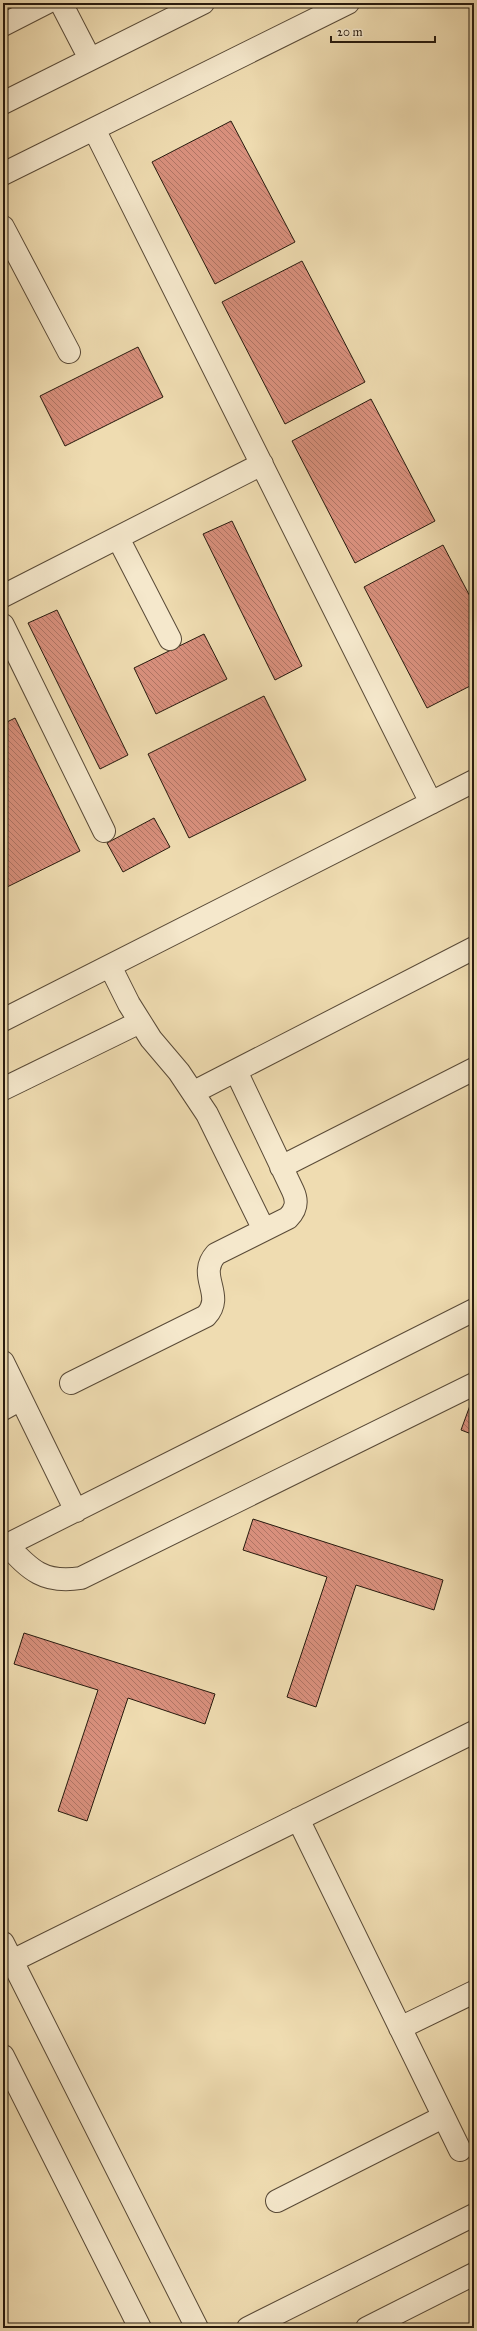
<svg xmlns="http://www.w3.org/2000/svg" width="477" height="2331" font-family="'IM FELL Great Primer',serif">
  <defs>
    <pattern id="building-back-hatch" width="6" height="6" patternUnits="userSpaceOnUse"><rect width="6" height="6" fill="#d9907d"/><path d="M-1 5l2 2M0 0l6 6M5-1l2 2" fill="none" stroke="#b07565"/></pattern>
  </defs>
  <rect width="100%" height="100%" fill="#efdcb1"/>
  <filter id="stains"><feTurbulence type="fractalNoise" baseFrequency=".005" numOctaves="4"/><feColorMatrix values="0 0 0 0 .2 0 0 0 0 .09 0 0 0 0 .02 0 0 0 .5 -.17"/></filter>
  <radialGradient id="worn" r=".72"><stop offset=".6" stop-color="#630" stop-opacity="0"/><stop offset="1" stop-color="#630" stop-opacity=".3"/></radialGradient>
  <path fill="url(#building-back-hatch)" stroke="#271a0e" d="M231,121L295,242L215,284L152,162Z
    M302,261L365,382L285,424L222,302Z
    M138,347L163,397L65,446L40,396Z
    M371,399L435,521L355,563L292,441Z
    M232,521L302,666L275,680L203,534Z
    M443,545L474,604V684L427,708L364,587Z
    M57,610L128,755L100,769L28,623Z
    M204,634L227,679L156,714L134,668Z
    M264,696L306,780L189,838L148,754Z
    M15,718L80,851L3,889V724Z
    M154,818L170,847L123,872L107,843Z
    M472,1400H474V1435L461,1430Z
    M253,1519L443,1580L434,1610L356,1585L316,1707L287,1697L327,1577L243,1550Z
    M24,1633L215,1694L205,1724L128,1698L87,1821L58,1811L98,1690L14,1664Z"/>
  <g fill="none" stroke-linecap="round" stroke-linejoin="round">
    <defs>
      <path id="minor" d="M61,3L90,59
        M3,25L46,3
        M3,103L203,3
        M94,129L431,803
        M3,174L348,3
        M3,227L69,352
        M118,538L170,639
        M3,596L262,464
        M3,625L104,831
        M110,966L129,1004L151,1039L179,1072L207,1114L264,1230
        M3,1020L474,781
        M3,1089L140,1022
        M194,1092L474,948
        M281,1167L474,1069
        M3,1362L76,1511
        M71,1383L206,1316C226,1295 196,1276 216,1254L288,1218C296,1210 298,1202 293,1191L236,1071
        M3,1409L21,1399
        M7,1545C30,1570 44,1584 81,1578L474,1384
        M3,1547L474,1310
        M298,1819L460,2150
        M3,1943L197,2328
        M12,1961L474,1732
        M400,2028L474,1992
        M3,2056L140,2328
        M277,2201L443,2117
        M248,2328L474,2215
        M367,2328L474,2274"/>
    </defs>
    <use href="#minor" stroke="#594a37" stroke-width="24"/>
    <use href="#minor" stroke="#f5e8cc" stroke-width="22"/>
  </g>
  <rect width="477" height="2331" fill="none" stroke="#efdcb1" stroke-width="16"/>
  <rect x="4" y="4" width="469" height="2323" fill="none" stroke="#271a0e" stroke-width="2"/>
  <rect x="8" y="8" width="461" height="2315" fill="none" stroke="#271a0e"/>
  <path d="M331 36v6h104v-6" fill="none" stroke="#271a0e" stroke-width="2"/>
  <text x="337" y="36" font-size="12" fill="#271a0e" stroke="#f5e8cc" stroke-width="3" paint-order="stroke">20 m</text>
  <rect width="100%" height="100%" filter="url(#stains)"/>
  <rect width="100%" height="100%" fill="url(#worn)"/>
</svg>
